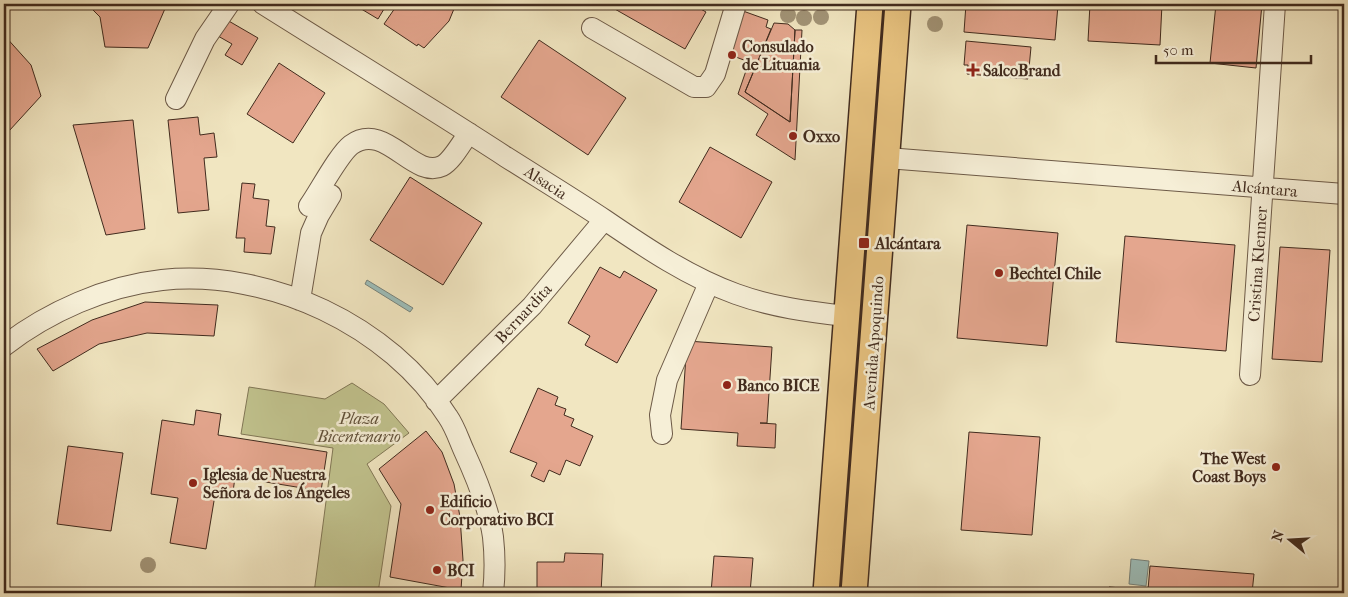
<svg xmlns="http://www.w3.org/2000/svg" width="1348" height="597" font-family="'IM FELL French Canon',serif">
  <rect width="100%" height="100%" fill="#f1e6c1"/>
  <filter id="stains"><feTurbulence type="fractalNoise" baseFrequency=".004" numOctaves="4"/><feColorMatrix values="0 0 0 0 .2 0 0 0 0 .09 0 0 0 0 .02 0 0 0 .5 -.17"/></filter>
  <radialGradient id="worn" r=".72"><stop offset=".6" stop-color="#630" stop-opacity="0"/><stop offset="1" stop-color="#630" stop-opacity=".3"/></radialGradient>
  <path fill="#c1c38e" stroke="#817756" d="M352,383L384,404L409,433L367,464L391,506L378,593H314L333,448L241,434L249,387L325,399Z"/>
  <path fill="#9dbeba" stroke="#78837c" d="M367,280L413,308L410,312L365,284Z
    M1131,559L1149,561L1146,586L1129,584Z"/>
  <path fill="#e4a68e" stroke="#412b1e" d="M87,4H167L148,48L105,47L100,17Z
    M353,4H387L378,19Z
    M389,4H456L449,21L424,48L418,44L417,46L384,24L395,8Z
    M606,4H692L706,12L685,49Z
    M966,4L1058,5L1055,40L964,32Z
    M1090,4H1162L1160,45L1088,41Z
    M1216,4H1262L1256,68L1210,63Z
    M743,11L768,20L766,27L771,29L745,92L790,122L795,30H802L795,160L756,135L768,114L738,94L749,62L728,54Z
    M227,20L258,38L242,65L225,55L232,44L218,36Z
    M774,23L788,24L795,30L790,122L745,92Z
    M4,35L31,65L41,96L9,131L4,127Z
    M539,40L626,98L588,155L501,97Z
    M966,41L1031,47L1028,79L967,74L968,65H964Z
    M279,63L325,93L293,143L247,114Z
    M198,117L200,135L214,133L217,157L204,158L209,210L178,213L168,120Z
    M133,120L145,229L106,235L73,125Z
    M710,147L772,182L741,238L679,202Z
    M410,177L482,223L443,285L370,240Z
    M242,183L255,184L253,198L269,200L266,226L275,227L271,254L244,252L245,238H236Z
    M967,225L1058,233L1047,346L957,338Z
    M1125,236L1235,245L1226,351L1116,342Z
    M1280,247L1330,250L1322,362L1272,359Z
    M600,267L620,278L624,271L657,290L617,363L585,345L590,336L568,323Z
    M145,302L218,305L214,336L147,333L99,344L53,371L37,349L92,320Z
    M687,341L772,347L767,423H760L776,424L775,448L737,446L738,433L681,429Z
    M538,388L558,397L555,405L566,409L564,415L574,419L571,426L593,436L580,466L566,460L560,475L549,470L544,482L531,476L537,463L510,452Z
    M196,410L221,414L218,435L327,452L321,491L235,477L233,492L216,489L206,549L170,543L178,498L151,494L162,420L194,425Z
    M426,431L442,452L454,484L460,517L463,560L461,590L390,577L401,504L379,469Z
    M969,432L1040,437L1032,535L961,530Z
    M68,446L123,453L111,531L57,524Z
    M565,553L603,554L601,593H537V562H564Z
    M714,556L753,558L750,593H711Z
    M1150,566L1254,574L1252,593H1109V587L1148,590Z"/>
  <g fill="none" stroke-linecap="round" stroke-linejoin="round">
    <defs>
      <path id="minor" d="M263,4C344,55 426,105 506,157C539,178 572,198 605,220C646,248 689,277 736,294C772,307 809,312 847,316
        M592,28L694,87H706L715,74L736,4
        M176,99L205,39L229,4
        M887,158L1344,194
        M309,206C319,192 339,154 351,145C385,120 413,180 442,166C452,161 462,142 469,133
        M300,300L311,233L319,215L331,195
        M4,346C48,312 106,286 162,280C269,269 390,325 448,417C455,427 459,440 464,451C476,477 489,508 493,537C495,555 495,575 493,593
        M1250,375L1275,4
        M436,401L532,306L604,220
        M662,434L660,415L667,380L709,283"/>
      <path id="major" d="M826,593L870,4
        M854,593L898,4"/>
    </defs>
    <use href="#minor" stroke="#6d5a47" stroke-width="22"/>
    <use href="#major" stroke="#412b1e" stroke-width="28"/>
    <use href="#minor" stroke="#f6efd7" stroke-width="20"/>
    <use href="#major" stroke="#e8c380" stroke-width="25"/>
  </g>
  <g fill="#a29477">
    <circle cx="788" cy="15" r="8"/>
    <circle cx="821" cy="17" r="8"/>
    <circle cx="804" cy="18" r="8"/>
    <circle cx="935" cy="24" r="8"/>
    <circle cx="148" cy="565" r="8"/>
  </g>
  <g fill="#8f2418" stroke="#f6efd7" stroke-width="2">
    <circle cx="732" cy="55" r="5"/>
    <path d="M970.5 62.5h5v5h5v5h-5v5h-5v-5h-5v-5h5z"/>
    <circle cx="793" cy="136" r="5"/>
    <rect x="858" y="237" width="12" height="12" rx="2.5"/>
    <circle cx="999" cy="273" r="5"/>
    <circle cx="727" cy="385" r="5"/>
    <circle cx="1276" cy="467" r="5"/>
    <circle cx="193" cy="483" r="5"/>
    <circle cx="430" cy="510" r="5"/>
    <circle cx="437" cy="570" r="5"/>
  </g>
  <g text-anchor="middle" stroke-width="5" stroke-linejoin="round" paint-order="stroke">
    <g font-size="16" font-weight="bold" fill="#412b1e" stroke="#f6efd7" text-anchor="start">
      <text x="742" y="52">Consulado<tspan x="742" dy="18">de Lituania</tspan></text>
      <text x="983" y="76">SalcoBrand</text>
      <text x="803" y="142">Oxxo</text>
      <text x="875" y="249">Alcántara</text>
      <text x="1009" y="279">Bechtel Chile</text>
      <text x="737" y="391">Banco BICE</text>
      <text x="1266" y="464" text-anchor="end">The West<tspan x="1266" dy="18">Coast Boys</tspan></text>
      <text x="203" y="480">Iglesia de Nuestra<tspan x="203" dy="18">Señora de los Ángeles</tspan></text>
      <text x="440" y="507">Edificio<tspan x="440" dy="18">Corporativo BCI</tspan></text>
      <text x="447" y="576">BCI</text>
    </g>
    <g font-size="16" fill="#412b1e" stroke="#f6efd7">
      <text transform="translate(546 182) rotate(33)" y="6">Alsacia</text>
      <text transform="translate(1265 188) rotate(5)" y="6">Alcántara</text>
      <text transform="translate(1257 264) rotate(-86)" y="6">Cristina Klenner</text>
      <text transform="translate(523 313) rotate(-47)" y="6">Bernardita</text>
      <text transform="translate(873 343) rotate(-86)" y="6">Avenida Apoquindo</text>
    </g>
    <g font-size="16" font-style="italic" fill="#61513a" stroke="#f6efd7">
      <text x="359" y="424">Plaza<tspan x="359" dy="18">Bicentenario</tspan></text>
    </g>
  </g>
  <rect width="1348" height="597" fill="none" stroke="#f1e6c1" stroke-width="20"/>
  <rect x="5" y="5" width="1338" height="587" fill="none" stroke="#412b1e" stroke-width="2.5"/>
  <rect x="10" y="10" width="1328" height="577" fill="none" stroke="#412b1e"/>
  <g transform="translate(1290 540) rotate(288)" stroke="#f6efd7" stroke-width="4" paint-order="stroke">
  <path d="M0-4L9 19L0 12L-9 19Z" fill="#412b1e"/>
  <text y="-8" font-size="14" font-weight="bold" text-anchor="middle" fill="#412b1e">N</text>
  </g>
  <path d="M1156 55v8h155v-8" fill="none" stroke="#412b1e" stroke-width="2.5"/>
  <text x="1163" y="55" font-size="15" fill="#412b1e" stroke="#f6efd7" stroke-width="4" paint-order="stroke">50 m</text>
  <rect width="100%" height="100%" filter="url(#stains)"/>
  <rect width="100%" height="100%" fill="url(#worn)"/>
</svg>
